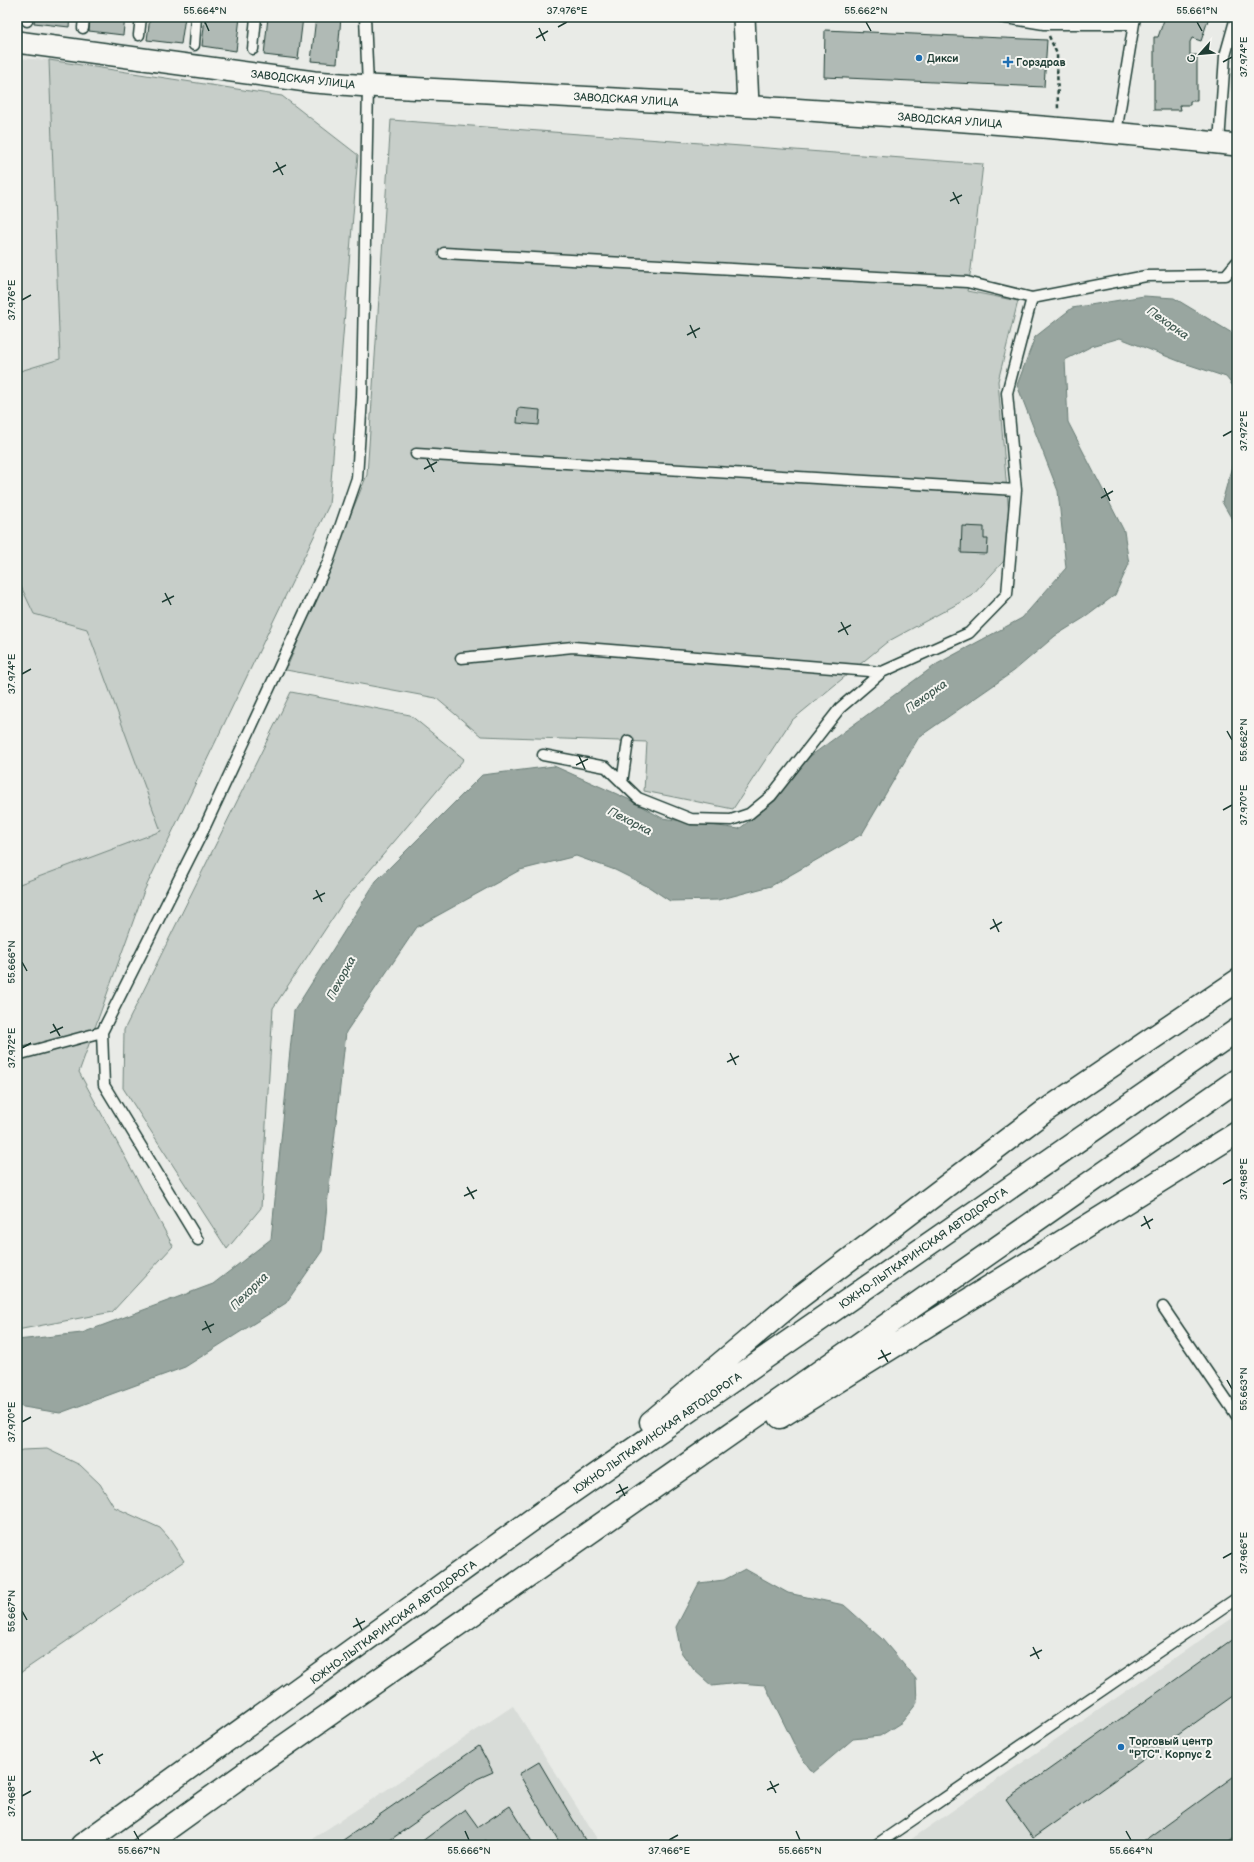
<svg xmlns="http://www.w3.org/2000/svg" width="1254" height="1862" font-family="'Balsamiq Sans',sans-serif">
  <rect width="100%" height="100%" fill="#e9ebe7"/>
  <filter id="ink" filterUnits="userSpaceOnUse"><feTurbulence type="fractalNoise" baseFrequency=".025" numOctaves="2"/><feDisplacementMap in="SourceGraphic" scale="8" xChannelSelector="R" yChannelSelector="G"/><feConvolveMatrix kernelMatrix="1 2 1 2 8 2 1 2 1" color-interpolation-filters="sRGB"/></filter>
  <g filter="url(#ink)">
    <path fill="#d8dcd8" d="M17,58L49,60L60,360L17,372Z
      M17,578L34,614L87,629L162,831L17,885Z
      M1237,1615V1845H903L972,1797Z
      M513,1706L601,1845H303Z"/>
    <path fill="#c7cec9" stroke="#73867e" d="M49,60L282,96L358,155L329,505L144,891L79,1072L173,1246L112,1312L17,1330V885L161,831L87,629L34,614L17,578V372L60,359Z
      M391,120L983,164L971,269L967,291L1018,301L998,381L1012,552L972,596L887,642L791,721L733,809L644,791L647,742L481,736L436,698L286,670L367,475Z
      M291,692L410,715L464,759L344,901L273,1008L261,1208L227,1249L123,1088L124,1030Z
      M47,1449L80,1465L100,1484L114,1507L160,1528L168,1537L184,1561L17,1675V1452L22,1450Z"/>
    <path fill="#99a6a0" stroke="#687c75" d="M1144,296L1174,298L1237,336V391L1226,377L1181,362L1120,338L1092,346L1065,360L1068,422L1124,531L1129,564L1115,595L1087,616L1055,636L1014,671L919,737L862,834L771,886L718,900L670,901L649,887L615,870L576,856L520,870L417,927L346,1032L322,1251L286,1303L185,1367L60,1413L17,1406V1340L82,1333L213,1284L271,1239L294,1011L376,881L482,775L554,766L628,799L662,818L739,829L775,801L805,760L937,664L1022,618L1066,568L1058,491L1017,385L1035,337L1072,308Z
      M1234,459H1237V528L1222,502Z
      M745,1569L788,1593L844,1605L882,1639L916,1679L917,1703L902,1722L880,1736L853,1739L813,1773L799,1754L765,1685L739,1683L712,1686L694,1670L681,1652L676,1627L699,1583L724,1580Z"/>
    <path fill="#b0bab5" stroke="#1f3d34" d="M35,17H70L69,27L34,23Z
      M90,17H125L123,35L89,31Z
      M150,17H185L181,44L147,40Z
      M205,17H240L236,51L202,46Z
      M268,17H303L298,59L264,55Z
      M316,17H341L337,63L311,61Z
      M1209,17L1201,41L1192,38L1190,42V55H1197V101H1190V105H1180L1181,110H1154V37H1158L1165,17Z
      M825,30L1047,40L1044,87L824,77Z
      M518,408L540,410L539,425L517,423Z
      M962,526L984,527V539H988L987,554L961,553Z
      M1237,1636V1693L1033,1838L1006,1800Z
      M479,1746L493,1772L477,1779L383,1845H336Z
      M539,1762L588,1845H561L519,1774Z
      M1237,1774V1836L1225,1845H1139Z
      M510,1806L534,1845H489L486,1840L479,1845H417L465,1809L478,1827Z"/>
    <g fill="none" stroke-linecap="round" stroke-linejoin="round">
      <defs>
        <path id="lane" d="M1000,17L1044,24H1133
          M27,21V17
          M83,28L84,17
          M139,35L141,17
          M194,45L196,17
          M253,49L256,17
          M1116,133L1135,17
          M1219,143L1225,56L1236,17
          M444,253L967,282L1032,298L1146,276L1226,275L1237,262
          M416,454L1016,490L1007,393L1032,298
          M461,658L573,647L882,672L969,633L1007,594L1016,490
          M543,755L606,767L638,798L691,819L731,820L749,814L771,796L840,708L882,672
          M622,783L628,741
          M17,1055L102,1032
          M198,1240L104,1085L102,1032L202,833L263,702L328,562L357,478L362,397L368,86L365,17
          M1163,1307L1237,1416
          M876,1845L1237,1598"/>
        <path id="street" d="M744,17L748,105
          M17,42L314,82L368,86C658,101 948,115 1237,145"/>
        <path id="primary" d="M780,1417L1237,1133
          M651,1422L796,1300L1045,1111L1237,981
          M82,1845L543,1512L1237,1030
          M145,1845L254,1767L1237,1080"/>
      </defs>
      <use href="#lane" stroke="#1f3d34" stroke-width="13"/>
      <use href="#street" stroke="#1f3d34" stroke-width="24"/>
      <use href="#primary" stroke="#1f3d34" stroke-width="25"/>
      <path stroke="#1f3d34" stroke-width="2.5" stroke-dasharray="4 3" stroke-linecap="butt" d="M1049,36L1057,54L1058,110"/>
      <use href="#lane" stroke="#f6f6f2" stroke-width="10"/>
      <use href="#street" stroke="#f6f6f2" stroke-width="21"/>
      <use href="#primary" stroke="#f6f6f2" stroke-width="22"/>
    </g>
  </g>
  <path fill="none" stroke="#1f3d34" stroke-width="1.5" d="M205,22L209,31M866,22L871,31M1197,22L1202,31M558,27L567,22M539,28L545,41M536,38L548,31M1223,62L1232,57M276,162L283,175M273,172L286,165M953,192L959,204M950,201L962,195M22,300L31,295M690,325L696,338M687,335L700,328M1223,436L1232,431M427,459L434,472M424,469L437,462M1104,488L1110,501M1101,498L1113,491M165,593L171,605M162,602L174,596M841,622L848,635M838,632L851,625M22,674L31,669M1227,731L1232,740M579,756L585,769M576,765L588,759M1223,810L1232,805M316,890L322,902M313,899L325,893M993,919L999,932M990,929L1002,922M22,962L27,971M53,1024L60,1036M50,1033L63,1027M22,1048L31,1043M730,1053L736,1065M727,1062L739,1056M1223,1184L1232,1179M467,1187L474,1199M464,1196L477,1190M1144,1216L1150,1229M1141,1226L1153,1219M205,1321L211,1333M202,1330L214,1324M881,1350L888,1362M878,1359L891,1353M1227,1380L1232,1389M22,1422L31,1417M619,1484L625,1496M616,1493L628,1487M1223,1558L1232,1553M22,1611L27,1620M356,1618L362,1630M353,1627L365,1621M1033,1647L1039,1659M1030,1656L1042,1650M93,1751L100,1764M90,1761L103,1754M770,1781L776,1793M767,1790L779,1784M22,1796L31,1791M134,1831L139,1840M465,1831L469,1840M796,1831L800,1840M1126,1831L1131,1840M669,1840L678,1835"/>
  <g fill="#1f6fb2" stroke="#f6f6f2" stroke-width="1.5">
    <circle cx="919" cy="58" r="4"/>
    <path d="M1006 56h4v4h4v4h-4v4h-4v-4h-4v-4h4z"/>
    <circle cx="1121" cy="1747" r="4"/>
  </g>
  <g text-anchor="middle" stroke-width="4" stroke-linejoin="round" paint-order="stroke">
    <g font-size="11" font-weight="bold" fill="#1f3d34" stroke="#f6f6f2" text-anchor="start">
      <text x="927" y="62">Дикси</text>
      <text x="1016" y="66">Горздрав</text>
      <text x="1129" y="1745">Торговый центр<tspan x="1129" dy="13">"РТС". Корпус 2</tspan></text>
    </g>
    <g font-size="11" fill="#1f3d34" stroke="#f6f6f2">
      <text transform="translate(303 79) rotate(6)" y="4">ЗАВОДСКАЯ УЛИЦА</text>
      <text transform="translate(626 99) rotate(3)" y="4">ЗАВОДСКАЯ УЛИЦА</text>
      <text transform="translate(950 120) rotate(4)" y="4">ЗАВОДСКАЯ УЛИЦА</text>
      <text transform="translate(923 1248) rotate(-35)" y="4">ЮЖНО-ЛЫТКАРИНСКАЯ АВТОДОРОГА</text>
      <text transform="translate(657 1433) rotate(-35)" y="4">ЮЖНО-ЛЫТКАРИНСКАЯ АВТОДОРОГА</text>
      <text transform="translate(393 1622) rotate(-36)" y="4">ЮЖНО-ЛЫТКАРИНСКАЯ АВТОДОРОГА</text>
    </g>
    <g font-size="12" font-style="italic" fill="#445c54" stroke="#f6f6f2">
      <text transform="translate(1168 323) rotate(35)" y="4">Пехорка</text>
      <text transform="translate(926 696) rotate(-35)" y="4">Пехорка</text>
      <text transform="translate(630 821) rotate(27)" y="4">Пехорка</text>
      <text transform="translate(341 978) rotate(-61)" y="4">Пехорка</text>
      <text transform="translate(249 1291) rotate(-44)" y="4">Пехорка</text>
    </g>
  </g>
  <rect width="1254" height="1862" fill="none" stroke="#f6f6f2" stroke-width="44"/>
  <g transform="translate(1200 54) rotate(243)" stroke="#f6f6f2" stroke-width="3" paint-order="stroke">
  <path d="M0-3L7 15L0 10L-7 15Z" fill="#1f3d34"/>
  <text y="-6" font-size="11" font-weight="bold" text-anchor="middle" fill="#1f3d34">С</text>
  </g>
  <rect x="22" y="22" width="1210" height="1818" fill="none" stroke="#1f3d34" stroke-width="1.5"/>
  <g font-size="10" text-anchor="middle" fill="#1f3d34">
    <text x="205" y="14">55.664°N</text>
    <text x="567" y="14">37.976°E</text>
    <text x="866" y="14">55.662°N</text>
    <text x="1197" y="14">55.661°N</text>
    <text transform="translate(1243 57) rotate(-90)" y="4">37.974°E</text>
    <text transform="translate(11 300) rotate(-90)" y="4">37.976°E</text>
    <text transform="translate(1243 431) rotate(-90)" y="4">37.972°E</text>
    <text transform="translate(11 674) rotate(-90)" y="4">37.974°E</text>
    <text transform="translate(1243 740) rotate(-90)" y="4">55.662°N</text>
    <text transform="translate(1243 805) rotate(-90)" y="4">37.970°E</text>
    <text transform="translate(11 962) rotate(-90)" y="4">55.666°N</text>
    <text transform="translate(11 1048) rotate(-90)" y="4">37.972°E</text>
    <text transform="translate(1243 1179) rotate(-90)" y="4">37.968°E</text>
    <text transform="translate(1243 1389) rotate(-90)" y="4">55.663°N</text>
    <text transform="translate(11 1422) rotate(-90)" y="4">37.970°E</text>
    <text transform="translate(1243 1553) rotate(-90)" y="4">37.966°E</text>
    <text transform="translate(11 1611) rotate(-90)" y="4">55.667°N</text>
    <text transform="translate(11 1796) rotate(-90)" y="4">37.968°E</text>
    <text x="139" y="1854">55.667°N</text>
    <text x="469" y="1854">55.666°N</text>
    <text x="669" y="1854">37.966°E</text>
    <text x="800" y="1854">55.665°N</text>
    <text x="1131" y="1854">55.664°N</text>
  </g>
</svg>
